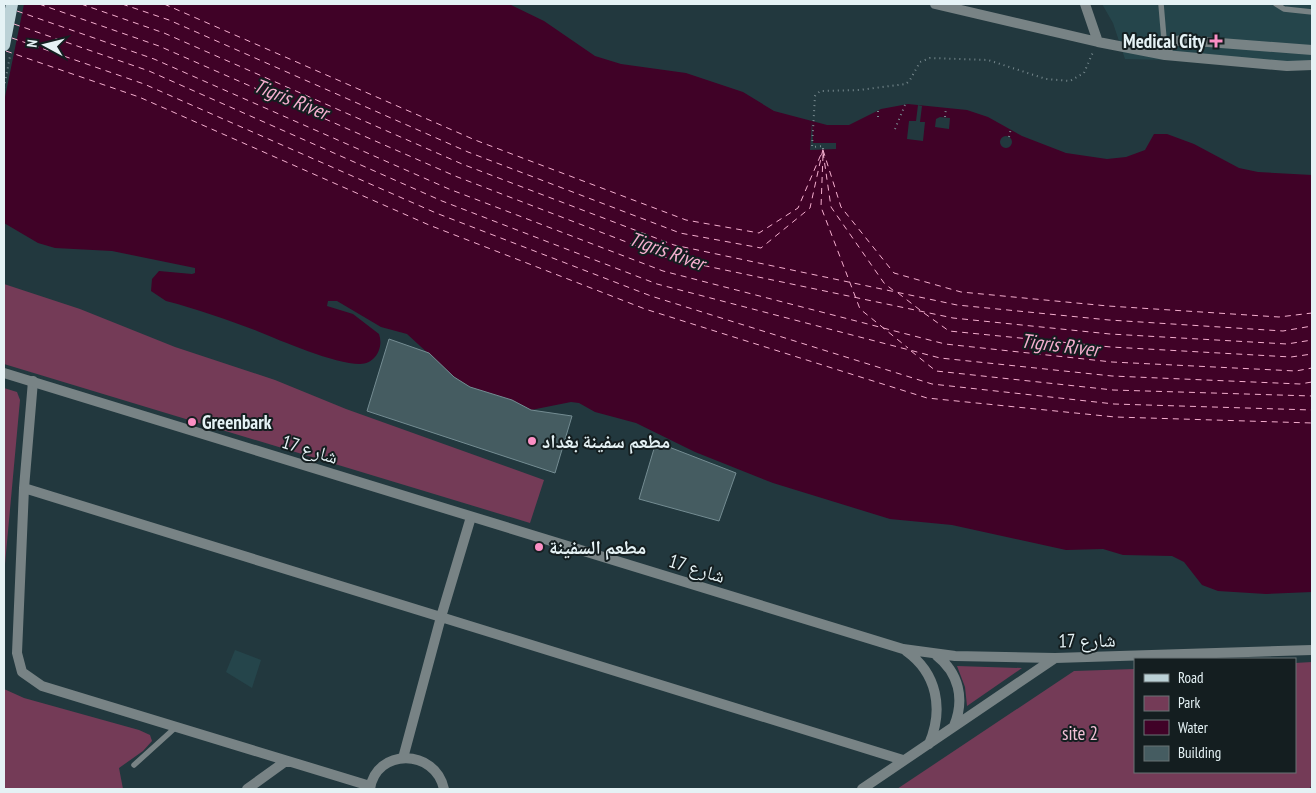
<svg xmlns="http://www.w3.org/2000/svg" width="1316" height="793" font-family="'PT Sans Narrow','Noto Naskh Arabic',sans-serif">
  <rect width="100%" height="100%" fill="#22383e"/>
  <path fill="#25454b" d="M1102,4H1312V63L1125,59L1113,23Z
    M235,650L261,660L252,688L226,672Z"/>
  <path fill="#743b57" d="M4,284L80,309L175,347L275,380L346,409L544,480L530,523L4,364Z
    M4,388L17,392L20,400L4,575Z
    M1312,662V785L1309,789H897L1074,671L1135,669V772H1295V663Z
    M957,666L1022,668L967,706L965,687Z
    M4,689L24,698L139,730L150,735L152,741L143,751L119,768L123,789H4Z"/>
  <path fill="#400227" d="M4,4H509L544,21L595,56L621,64L686,73L743,92L774,111L827,125H849L881,109L908,104L967,110L988,117L1022,136L1066,153L1107,159L1126,157L1145,150L1154,134H1167L1194,144L1239,168L1258,172L1312,175V592L1266,594L1218,591L1202,585L1184,562L1172,556L1123,555L1103,549L1066,550L952,525L890,519L773,483L695,452L636,423L595,412L579,403L571,402L531,410L512,400L470,387L454,377L407,334L381,327L337,301H328L327,306L353,314L379,334C384,348 375,364 360,364C334,364 282,341 257,331C228,320 197,309 166,301L151,291L152,279L159,271L192,274L195,273V268L112,251L55,248L38,243L4,223Z"/>
  <path fill="#22383e" d="M4,4H24L4,102Z
    M918,105L922,106L920,122H925L923,141L907,139L909,121H916Z
    M940,117L950,118L949,129L935,127L936,119Z
    M812,121L813,143H836V149L810,150Z
    M1000 142a6 6 0 1 1 12 0a6 6 0 1 1-12 0Z"/>
  <g fill="none" stroke-linecap="round" stroke-linejoin="round">
    <path stroke="#f5afcf" stroke-width="1" stroke-dasharray="6 5" stroke-linecap="butt" d="M39,4L159,46L455,176L668,258L953,318L1110,334L1287,344L1312,340
      M81,4L164,33L462,164L674,245L957,305L1109,320L1283,331L1312,326
      M122,4L169,20L468,152L680,233L761,248L810,208L823,149
      M164,4L475,140L686,220L759,233L798,208L822,152
      M17,11L154,59L449,189L663,271L945,344L1112,362L1296,371L1312,368
      M14,24L149,71L442,201L657,284L940,358L1112,376L1300,384L1312,382
      M12,38L144,84L436,213L651,296L932,384L1114,404L1312,410
      M6,51L139,97L429,225L645,309L927,398L1115,417L1312,423
      M823,150L841,207L894,273L961,292L1108,306L1279,317L1312,313
      M823,152L831,207L884,283L894,291
      M823,155L821,207L860,309L908,348
      M898,293L920,310
      M924,313L949,331L1111,347L1291,357L1312,354
      M911,351L936,371L1113,390L1312,396"/>
  </g>
  <path fill="#455c61" stroke="#748c92" d="M389,339L429,353L454,377L470,387L512,400L531,410L572,416L555,473L367,411Z
    M656,442L736,473L719,521L639,499Z"/>
  <g fill="none" stroke-linecap="round" stroke-linejoin="round">
    <path stroke="#77898e" stroke-width="2" stroke-dasharray="1 4" stroke-linecap="butt" d="M4,88L10,56
      M878,111V120
      M945,117L946,108
      M895,129L905,105
      M1009,137L1011,128
      M823,149V146L812,147L815,96L820,91L859,90L906,84L910,80L920,62L930,58L988,60L1046,79L1070,81L1084,73L1093,52"/>
    <path stroke="#788385" stroke-width="5.5" d="M1161,4L1165,51
      M1276,4L1284,9L1312,12
      M134,765L176,727"/>
    <path stroke="#788385" stroke-width="10" d="M33,381L24,488L17,653L22,672L42,686L370,786
      M24,488L903,760
      M403,758L441,617L471,517
      M247,789L286,761
      M370,789C376,748 435,748 444,789"/>
    <path stroke="#788385" stroke-width="10" d="M935,4L1098,42L1165,55L1287,66L1312,65
      M1085,4L1098,42
      M1165,55L1171,42L1182,40L1312,50
      M4,373L903,649L955,656L1055,658L1312,650
      M906,651C937,673 944,709 929,744
      M936,655C959,673 965,699 954,726
      M862,789L1055,658"/>
    <path stroke="#bbd1d6" stroke-width="12" d="M4,45L12,4"/>
  </g>
  <g fill="#fb8fc4" stroke="#141e20" stroke-width="2">
    <path d="M1213.5 33.5h5v5h5v5h-5v5h-5v-5h-5v-5h5z"/>
    <circle cx="192" cy="422" r="5"/>
    <circle cx="532" cy="441" r="5"/>
    <circle cx="539" cy="547" r="5"/>
  </g>
  <g text-anchor="middle" stroke-width="4" stroke-linejoin="round" paint-order="stroke">
    <g font-size="19" font-weight="bold" fill="#e5f2f5" stroke="#141e20" text-anchor="start">
      <text x="1205" y="48" text-anchor="end">Medical City</text>
      <text x="202" y="429">Greenbark</text>
      <text x="542" y="448">مطعم سفينة بغداد</text>
      <text x="549" y="554">مطعم السفينة</text>
    </g>
    <g font-size="19" fill="#e5f2f5" stroke="#141e20">
      <text transform="translate(310 449) rotate(17)" y="7">شارع 17</text>
      <text transform="translate(697 568) rotate(17)" y="7">شارع 17</text>
      <text transform="translate(1087 640) rotate(-1)" y="7">شارع 17</text>
    </g>
    <g font-size="19" fill="#f1c1d6" stroke="#141e20">
      <text x="1080" y="740">site 2</text>
    </g>
    <g font-size="20" font-style="italic" fill="#f5afcf" stroke="#141e20">
      <text transform="translate(291 99) rotate(22)" y="7">Tigris River</text>
      <text transform="translate(667 251) rotate(20)" y="7">Tigris River</text>
      <text transform="translate(1060 345) rotate(7)" y="7">Tigris River</text>
    </g>
  </g>
  <rect width="1316" height="793" fill="none" stroke="#e5f2f5" stroke-width="10"/>
  <rect x="1134" y="658" width="162" height="115" fill="#141e20" stroke="#687375"/>
  <rect x="1144" y="674" width="25" height="8" fill="#bbd1d6" stroke="#687375"/>
  <text x="1178" y="683" font-size="15" fill="#e5f2f5">Road</text>
  <rect x="1144" y="696" width="25" height="15" fill="#743b57" stroke="#687375"/>
  <text x="1178" y="708" font-size="15" fill="#e5f2f5">Park</text>
  <rect x="1144" y="720" width="25" height="15" fill="#400227" stroke="#687375"/>
  <text x="1178" y="733" font-size="15" fill="#e5f2f5">Water</text>
  <rect x="1144" y="746" width="25" height="15" fill="#455c61" stroke="#687375"/>
  <text x="1178" y="758" font-size="15" fill="#e5f2f5">Building</text>
  <g transform="translate(45 45) rotate(277)" stroke="#141e20" stroke-width="4" paint-order="stroke">
  <path d="M0-4L9 19L0 12L-9 19Z" fill="#e5f2f5"/>
  <text y="-8" font-size="14" font-weight="bold" text-anchor="middle" fill="#e5f2f5">N</text>
  </g>
</svg>
